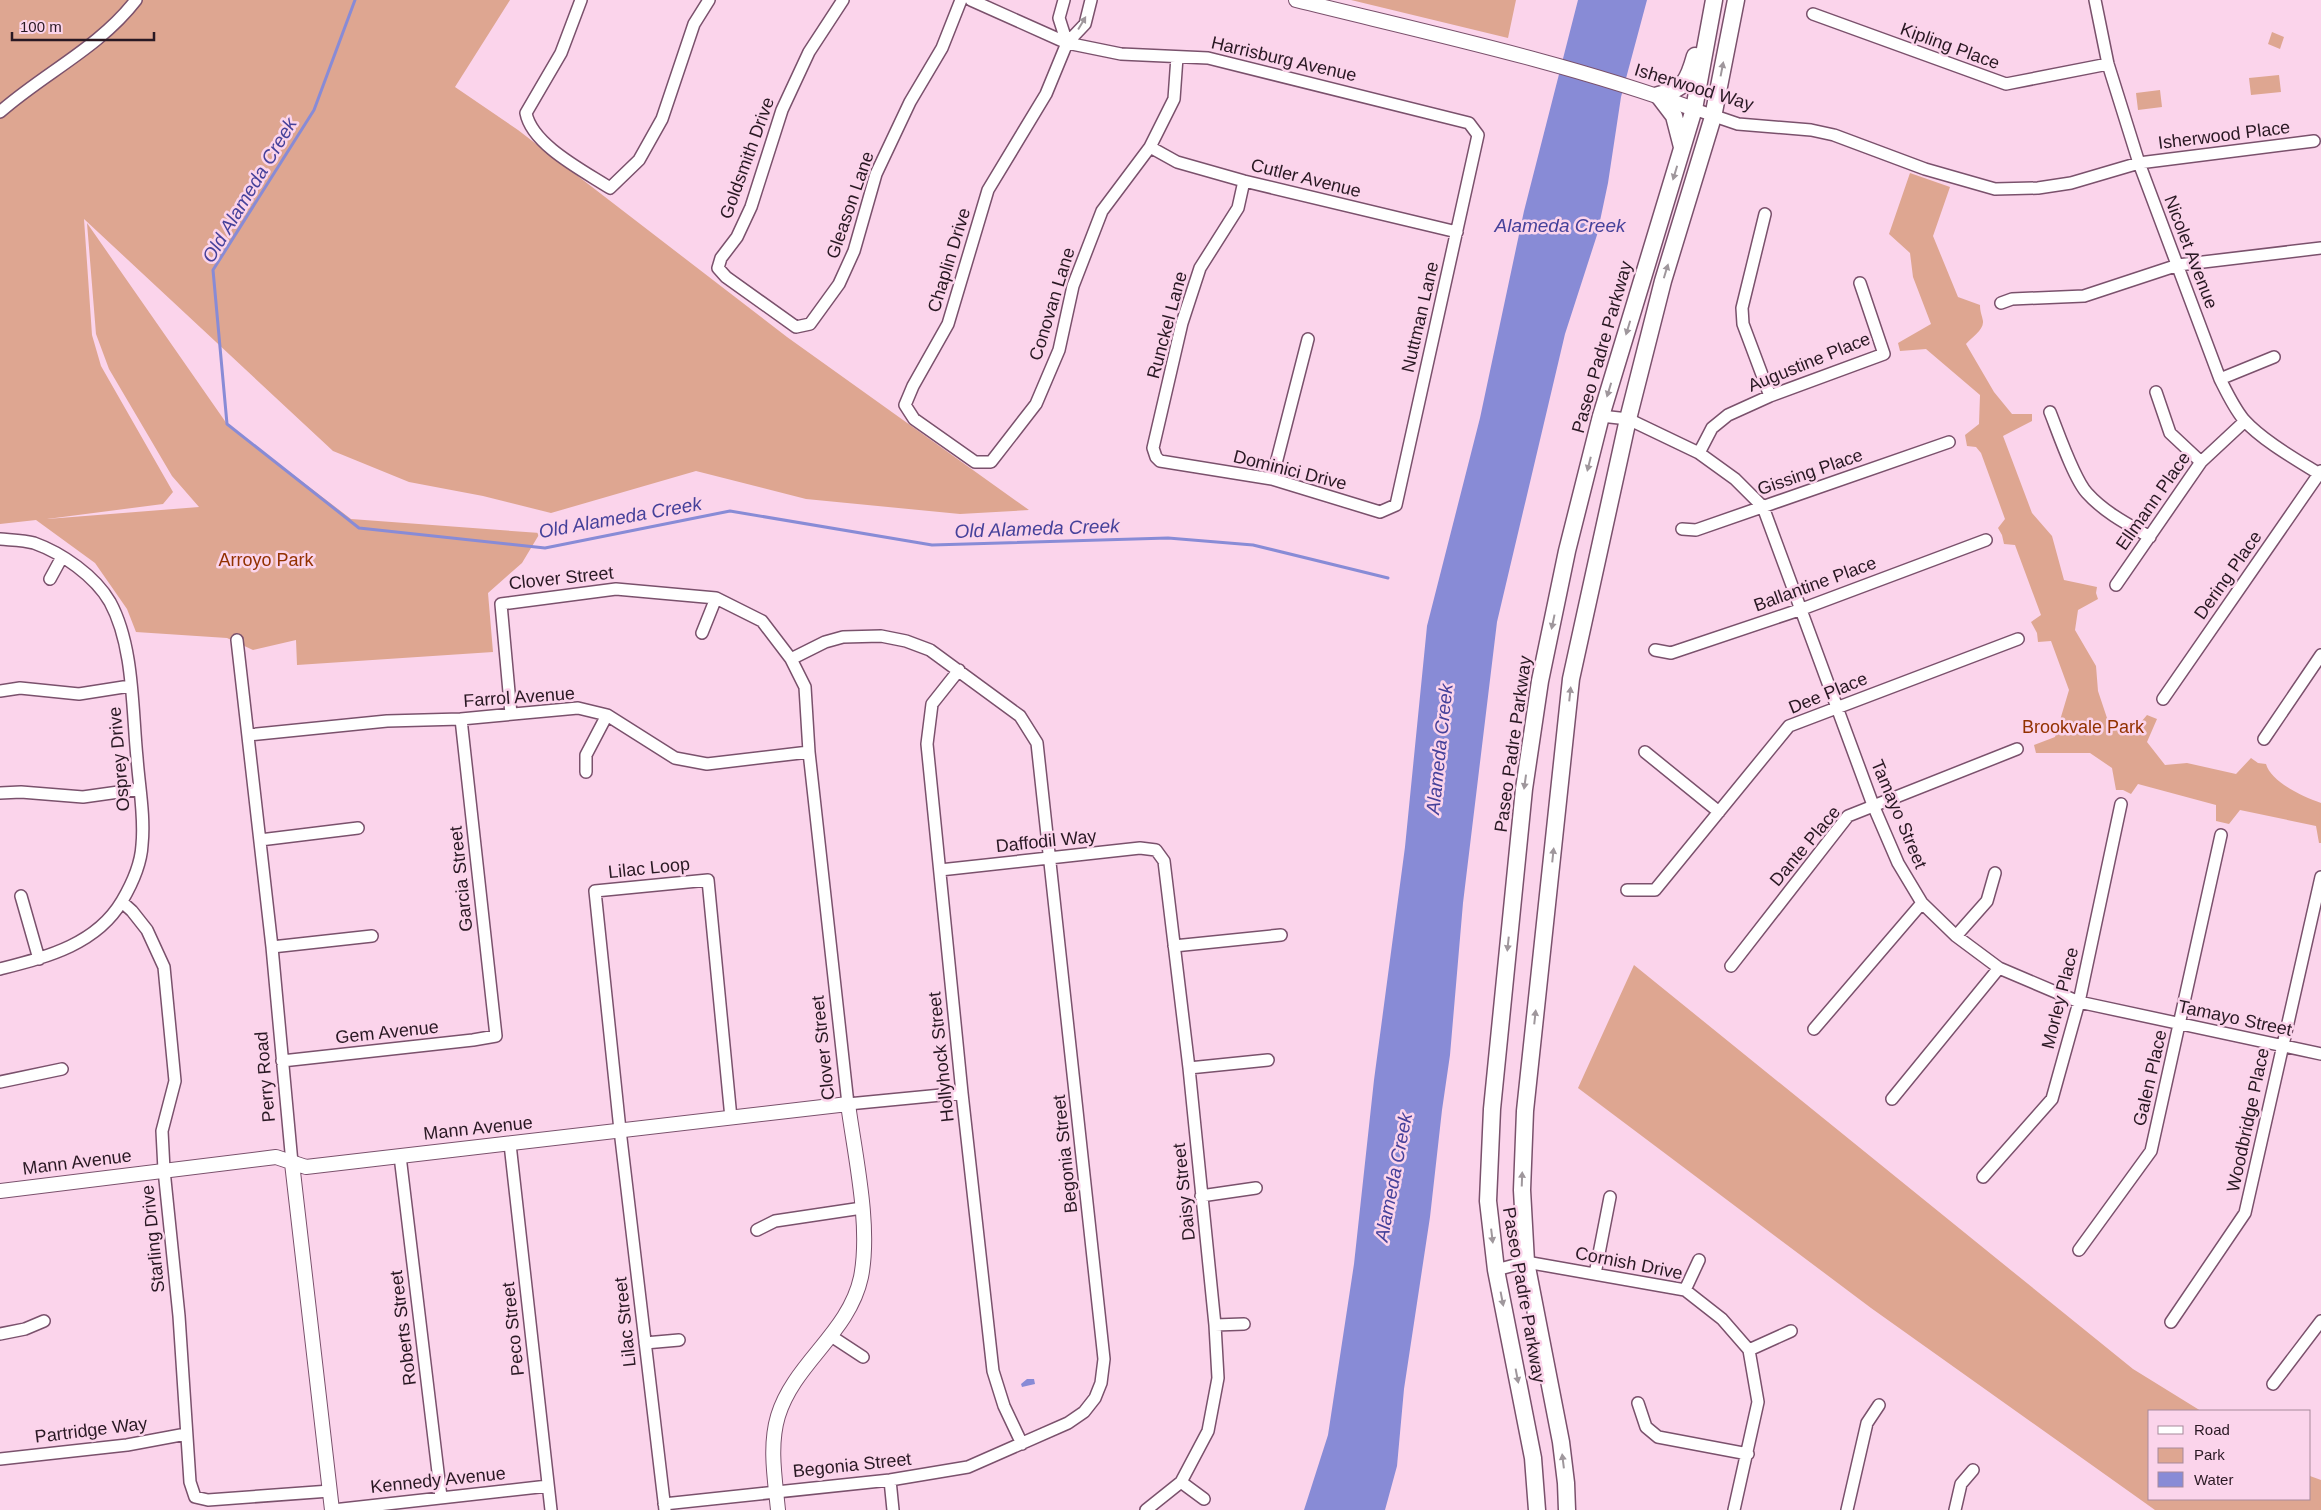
<svg xmlns="http://www.w3.org/2000/svg" width="2321" height="1510" font-family="Helvetica,sans-serif">
  <rect width="100%" height="100%" fill="#fbd4eb"/>
  <path fill="#dea691" d="M0,0H510L455,87L518,130L787,337L1029,510L960,514L806,499L696,471L551,513L483,496L409,482L333,451L84,219L92,335L101,366L173,492L163,504L47,519L199,507L172,476L109,369L96,334L87,223L227,424L351,519L540,533L522,563L488,593L493,652L297,665L296,640L253,650L227,638L136,632L127,609L95,563L36,520L0,524Z
    M1351,0H1516L1508,38Z
    M2272,32L2284,37L2280,49L2268,44Z
    M2279,75L2281,92L2251,95L2249,78Z
    M2160,90L2162,107L2138,110L2136,93Z
    M1910,173L1950,187L1933,236L1958,297L1980,305C1980,312 1982,315 1983,321C1984,330 1971,338 1966,344L1994,392L2012,414H2032V421L2003,436L2032,513L2052,536L2064,580L2097,587L2096,593L2098,599L2078,610L2075,630L2096,666L2098,691L2108,721L2130,735L2147,715L2157,719L2147,742L2165,765L2187,763L2236,774L2251,758L2258,763L2266,764C2271,782 2303,797 2321,803V843H2319L2316,826L2240,810L2229,824L2216,821V805L2138,784L2131,794L2123,790H2116L2112,768L2090,753H2036L2034,745L2055,737L2069,690L2051,641L2038,642L2037,633L2031,622L2041,615L2015,545L2004,544L2002,535L1998,528L2005,519L1981,453L1976,447L1967,446L1965,435L1979,424L1980,395L1926,349L1900,351L1898,343L1931,324L1913,277L1910,253L1889,234Z
    M1634,965L2133,1369L2201,1411H2150V1499H2310V1476L2321,1480V1510H2155L1871,1308L1578,1088Z"/>
  <path fill="#888bd6" d="M1578,0H1647L1621,97L1608,183L1597,235L1565,334L1497,622L1463,903L1450,1055L1442,1110L1430,1217L1404,1389L1397,1466L1385,1510H1304L1328,1435L1354,1264L1374,1080L1405,847L1427,626L1480,418L1524,211Z
    M1027,1379H1034L1035,1384L1022,1387L1021,1384Z"/>
  <g fill="none" stroke-linecap="round" stroke-linejoin="round">
    <path stroke="#888bd6" stroke-width="3" d="M355,0L314,110L213,270L227,424L359,528L545,548L730,511L932,545L1168,538L1253,545L1388,578"/>
    <defs>
      <path id="minor" d="M581,0L561,53L526,113C532,145 584,171 610,188L639,160L662,119L694,24L709,0
        M843,0L809,52L782,110L751,207L737,237L721,258L718,268L726,277L796,327L810,324L839,284L854,251L876,174L910,102L942,48L961,0
        M971,0L1067,43L1121,54L1208,58L1469,123L1478,135L1396,505L1380,512L1272,479L1160,461L1156,457L1153,448L1182,323L1200,268L1238,208L1244,181
        M1064,0L1059,18L1067,43
        M1091,0L1085,24L1067,43L1046,94L988,190L948,324L913,386L905,405L914,419L975,462H991L1036,404L1059,350L1073,286L1102,211L1150,147L1174,99L1177,57
        M2095,0L2108,64L2139,163L2220,379C2227,393 2234,408 2244,420C2263,441 2297,460 2321,475
        M1813,14L2006,84L2108,64
        M1694,109L1738,124L1811,130L1834,135L1925,169L1995,189L2038,188L2071,183L2139,163L2314,141
        M0,112C44,73 99,48 136,0
        M1150,147L1177,162L1244,181L1457,232
        M1765,214L1742,308L1743,324L1770,396
        M2001,303L2012,299L2084,296L2178,265L2321,248
        M2220,379L2274,357
        M2156,392L2170,433L2201,462
        M2050,412C2058,432 2074,479 2087,493C2104,512 2127,524 2150,537
        M1601,416L1628,419L1699,453L1735,479L1763,507L1873,805L1898,863L1922,903L1956,936L1999,968L2079,1002L2321,1054
        M1699,453L1712,428L1728,415L1770,396L1884,354L1860,283
        M1272,479L1308,339
        M1682,529L1696,530L1949,442
        M0,539C11,540 24,540 34,543C62,553 95,576 110,602C134,646 132,709 137,758C139,786 145,817 142,845C141,864 132,884 122,901C96,945 46,957 0,969
        M50,579L62,557
        M2116,585L2201,462L2245,421
        M702,633L716,598
        M237,640L272,947L292,1163
        M1655,650L1671,653L1802,609L1986,540
        M959,670L932,704L927,744L962,1093L993,1371L1004,1406L1022,1444
        M0,691L20,688L79,694L130,686
        M2163,699L2321,471
        M511,714L501,604L616,589L716,598L762,621L791,659L805,687L809,752L848,1104L962,1093
        M248,735L387,721L461,719L578,708L607,715L675,758L707,764L809,752
        M2264,739L2321,655
        M1645,752L1719,812
        M586,772V755L607,715
        M0,793L21,792L83,797L140,789
        M260,840L358,828
        M940,870L1140,848L1156,850L1164,861L1189,1068L1215,1325L1218,1378L1208,1431L1181,1482L1146,1510
        M1627,890H1655L1789,726L2018,639
        M21,896L39,959
        M122,902L132,911L147,930L164,967L175,1081L162,1131L164,1170L179,1316L190,1482L195,1497L208,1500L330,1491
        M1956,936L1987,901L1995,873
        M1174,946L1281,935
        M272,947L372,936
        M1731,966L1848,816L2017,749
        M1814,1029L1922,903
        M282,1061L473,1040L496,1036L461,719
        M1189,1068L1268,1060
        M0,1082L62,1069
        M1892,1099L1999,968
        M510,1144L551,1510
        M400,1156L441,1497
        M1983,1177L2052,1099L2079,1002L2121,804
        M1201,1196L1256,1188
        M757,1230L775,1221L862,1208
        M2079,1250L2151,1151L2221,835
        M1496,1270L1526,1262L1685,1290L1722,1319L1749,1350L1758,1402L1734,1510
        M1595,1274L1610,1197
        M1685,1290L1699,1260
        M2171,1322L2245,1213L2321,877
        M1215,1325L1244,1324
        M0,1334L25,1329L44,1321
        M831,1336L863,1357
        M645,1343L679,1340
        M1749,1350L1791,1331
        M2273,1384L2321,1321
        M1638,1403L1646,1427L1658,1437L1748,1454
        M0,1459L127,1445L186,1434
        M890,1480L893,1510
        M1181,1482L1204,1499
        M664,1504L890,1480L968,1467L1068,1423L1084,1412L1095,1398L1101,1383L1104,1359L1037,743L1020,716L930,650L906,641L881,636L843,637L825,642L791,659
        M333,1510L548,1486
        M665,1510L620,1130L595,891L708,880L731,1118
        M1847,1510L1867,1423L1879,1405
        M1955,1510L1961,1484L1973,1470"/>
      <path id="tertiary" d="M1296,0C1429,33 1565,62 1694,109
        M292,1163L332,1510
        M0,1191L276,1157L306,1167L848,1104C855,1156 871,1226 861,1277C849,1333 794,1363 778,1416C769,1446 775,1479 778,1510"/>
      <path id="secondary" d="M1682,147L1674,116L1658,95C1684,90 1688,81 1695,56
        M1537,1510L1533,1458L1496,1270L1488,1201L1492,1109L1524,789L1540,681L1567,551L1601,416L1694,109L1714,0
        M1567,1510L1566,1483L1561,1442L1526,1262L1522,1190L1525,1111L1571,679L1628,419L1663,281L1713,117L1736,0"/>
    </defs>
    <use href="#minor" stroke="#7a516c" stroke-width="14"/>
    <use href="#tertiary" stroke="#7a516c" stroke-width="16"/>
    <use href="#secondary" stroke="#7a516c" stroke-width="19"/>
    <use href="#minor" stroke="#fff" stroke-width="11"/>
    <use href="#tertiary" stroke="#fff" stroke-width="14"/>
    <use href="#secondary" stroke="#fff" stroke-width="16"/>
  </g>
  <defs><path id="oneway-solid" d="M-6-.8H1V-3.2L6.5 0L1 3.2V.8H-6Z" transform="scale(1.25)"/></defs>
  <g fill="#9f979c">
    <use href="#oneway-solid" transform="translate(1082 23) rotate(-59)"/>
    <use href="#oneway-solid" transform="translate(1722 69) rotate(-79)"/>
    <use href="#oneway-solid" transform="translate(1675 173) rotate(107)"/>
    <use href="#oneway-solid" transform="translate(1666 271) rotate(-73)"/>
    <use href="#oneway-solid" transform="translate(1628 328) rotate(107)"/>
    <use href="#oneway-solid" transform="translate(1609 390) rotate(107)"/>
    <use href="#oneway-solid" transform="translate(1589 464) rotate(104)"/>
    <use href="#oneway-solid" transform="translate(1553 622) rotate(102)"/>
    <use href="#oneway-solid" transform="translate(1570 694) rotate(-84)"/>
    <use href="#oneway-solid" transform="translate(1525 782) rotate(98)"/>
    <use href="#oneway-solid" transform="translate(1553 855) rotate(-84)"/>
    <use href="#oneway-solid" transform="translate(1508 944) rotate(96)"/>
    <use href="#oneway-solid" transform="translate(1535 1017) rotate(-84)"/>
    <use href="#oneway-solid" transform="translate(1522 1179) rotate(-88)"/>
    <use href="#oneway-solid" transform="translate(1492 1236) rotate(83)"/>
    <use href="#oneway-solid" transform="translate(1502 1299) rotate(79)"/>
    <use href="#oneway-solid" transform="translate(1517 1376) rotate(79)"/>
    <use href="#oneway-solid" transform="translate(1563 1461) rotate(-97)"/>
  </g>
  <g text-anchor="middle" stroke-width="5" stroke-linejoin="round" paint-order="stroke">
    <g font-size="18" fill="#291823" stroke="#fbd4eb">
      <text transform="translate(1950 46) rotate(20)" y="6">Kipling Place</text>
      <text transform="translate(1284 59) rotate(13)" y="6">Harrisburg Avenue</text>
      <text transform="translate(1694 87) rotate(17)" y="6">Isherwood Way</text>
      <text transform="translate(2224 135) rotate(-7)" y="6">Isherwood Place</text>
      <text transform="translate(747 158) rotate(-70)" y="6">Goldsmith Drive</text>
      <text transform="translate(1306 178) rotate(14)" y="6">Cutler Avenue</text>
      <text transform="translate(850 205) rotate(-71)" y="6">Gleason Lane</text>
      <text transform="translate(2191 252) rotate(69)" y="6">Nicolet Avenue</text>
      <text transform="translate(949 260) rotate(-73)" y="6">Chaplin Drive</text>
      <text transform="translate(1052 304) rotate(-73)" y="6">Conovan Lane</text>
      <text transform="translate(1420 317) rotate(-77)" y="6">Nuttman Lane</text>
      <text transform="translate(1167 325) rotate(-75)" y="6">Runckel Lane</text>
      <text transform="translate(1602 347) rotate(-74)" y="6">Paseo Padre Parkway</text>
      <text transform="translate(1809 362) rotate(-22)" y="6">Augustine Place</text>
      <text transform="translate(1290 470) rotate(14)" y="6">Dominici Drive</text>
      <text transform="translate(1810 472) rotate(-19)" y="6">Gissing Place</text>
      <text transform="translate(2153 501) rotate(-55)" y="6">Ellmann Place</text>
      <text transform="translate(2228 575) rotate(-55)" y="6">Dering Place</text>
      <text transform="translate(561 578) rotate(-6)" y="6">Clover Street</text>
      <text transform="translate(1815 584) rotate(-20)" y="6">Ballantine Place</text>
      <text transform="translate(1828 693) rotate(-22)" y="6">Dee Place</text>
      <text transform="translate(519 697) rotate(-4)" y="6">Farrol Avenue</text>
      <text transform="translate(1513 744) rotate(-82)" y="6">Paseo Padre Parkway</text>
      <text transform="translate(119 759) rotate(-95)" y="6">Osprey Drive</text>
      <text transform="translate(1899 814) rotate(67)" y="6">Tamayo Street</text>
      <text transform="translate(1046 841) rotate(-6)" y="6">Daffodil Way</text>
      <text transform="translate(1805 846) rotate(-50)" y="6">Dante Place</text>
      <text transform="translate(649 868) rotate(-6)" y="6">Lilac Loop</text>
      <text transform="translate(461 879) rotate(-96)" y="6">Garcia Street</text>
      <text transform="translate(2060 998) rotate(-76)" y="6">Morley Place</text>
      <text transform="translate(2235 1018) rotate(12)" y="6">Tamayo Street</text>
      <text transform="translate(387 1032) rotate(-6)" y="6">Gem Avenue</text>
      <text transform="translate(823 1048) rotate(-96)" y="6">Clover Street</text>
      <text transform="translate(941 1057) rotate(-96)" y="6">Hollyhock Street</text>
      <text transform="translate(265 1077) rotate(-95)" y="6">Perry Road</text>
      <text transform="translate(2150 1078) rotate(-77)" y="6">Galen Place</text>
      <text transform="translate(2248 1120) rotate(-78)" y="6">Woodbridge Place</text>
      <text transform="translate(478 1128) rotate(-6)" y="6">Mann Avenue</text>
      <text transform="translate(1065 1154) rotate(-96)" y="6">Begonia Street</text>
      <text transform="translate(77 1162) rotate(-7)" y="6">Mann Avenue</text>
      <text transform="translate(1184 1192) rotate(-96)" y="6">Daisy Street</text>
      <text transform="translate(153 1239) rotate(-96)" y="6">Starling Drive</text>
      <text transform="translate(1629 1263) rotate(11)" y="6">Cornish Drive</text>
      <text transform="translate(1524 1295) rotate(80)" y="6">Paseo Padre Parkway</text>
      <text transform="translate(625 1322) rotate(-96)" y="6">Lilac Street</text>
      <text transform="translate(403 1328) rotate(-97)" y="6">Roberts Street</text>
      <text transform="translate(513 1329) rotate(-96)" y="6">Peco Street</text>
      <text transform="translate(91 1430) rotate(-7)" y="6">Partridge Way</text>
      <text transform="translate(852 1465) rotate(-6)" y="6">Begonia Street</text>
      <text transform="translate(438 1480) rotate(-6)" y="6">Kennedy Avenue</text>
    </g>
    <g font-size="18" fill="#923100" stroke="#fbd4eb">
      <text x="266" y="566">Arroyo Park</text>
      <text x="2083" y="733">Brookvale Park</text>
    </g>
    <g font-size="19" font-style="italic" fill="#45419a" stroke="#fbd4eb">
      <text transform="translate(249 190) rotate(-59)" y="7">Old Alameda Creek</text>
      <text x="1560" y="232">Alameda Creek</text>
      <text transform="translate(620 517) rotate(-10)" y="7">Old Alameda Creek</text>
      <text transform="translate(1037 528) rotate(-2)" y="7">Old Alameda Creek</text>
      <text transform="translate(1439 749) rotate(-84)" y="7">Alameda Creek</text>
      <text transform="translate(1393 1177) rotate(-79)" y="7">Alameda Creek</text>
    </g>
  </g>
  <rect x="2148" y="1410" width="162" height="90" fill="#fbd4eb" stroke="#a7899b"/>
  <rect x="2158" y="1426" width="25" height="8" fill="#ffffff" stroke="#a7899b"/>
  <text x="2194" y="1435" font-size="15" fill="#291823">Road</text>
  <rect x="2158" y="1448" width="25" height="15" fill="#dea691" stroke="#a7899b"/>
  <text x="2194" y="1460" font-size="15" fill="#291823">Park</text>
  <rect x="2158" y="1472" width="25" height="15" fill="#888bd6" stroke="#a7899b"/>
  <text x="2194" y="1485" font-size="15" fill="#291823">Water</text>
  <path d="M12 32v8h142v-8" fill="none" stroke="#291823" stroke-width="2.5"/>
  <text x="20" y="32" font-size="15" fill="#291823" stroke="#fbd4eb" stroke-width="4" paint-order="stroke">100 m</text>
</svg>
